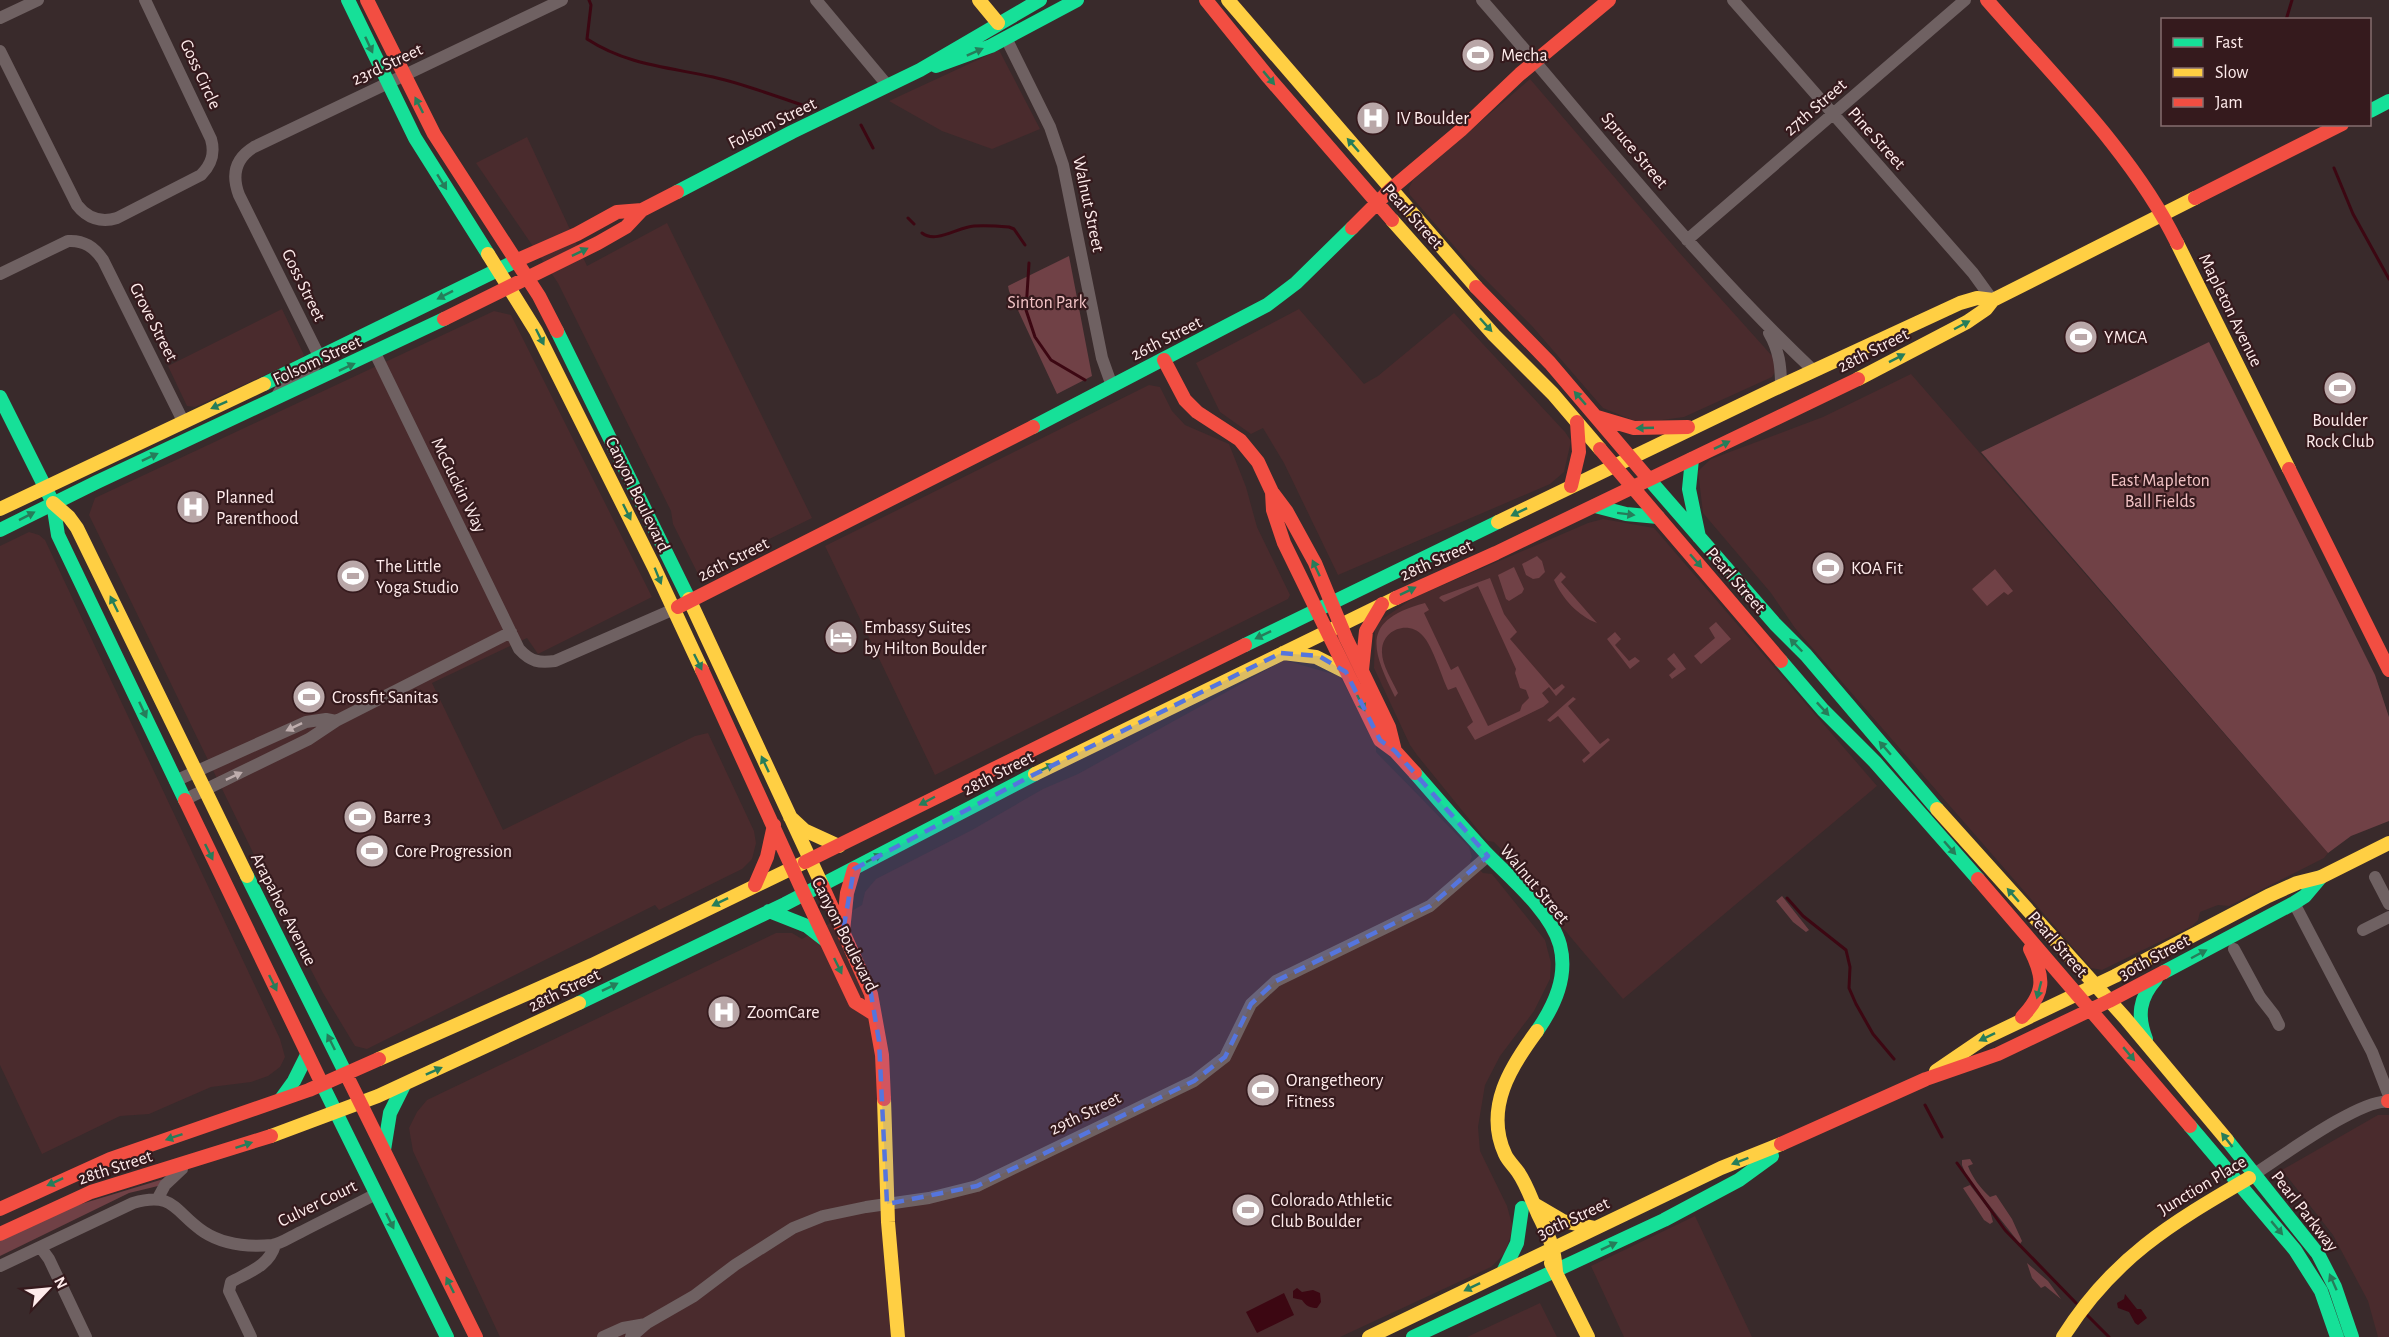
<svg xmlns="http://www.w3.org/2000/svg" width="2389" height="1337" font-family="'Alegreya Sans',sans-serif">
  <rect width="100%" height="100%" fill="#392a2b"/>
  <path fill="#4a2b2d" d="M999,50L1040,129L992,149L942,131L889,101Z
    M1530,79L1677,250L1773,357L1775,372L1772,377L1684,417L1640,423L1603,408L1532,326L1467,261L1410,195L1409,188L1413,180Z
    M527,137L587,266L667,223L812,518L698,574L673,524L671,511L558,283L476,163Z
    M282,309L304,355L302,358L195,407L187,406L168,366Z
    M1299,309L1364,384L1378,376L1454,313L1565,432L1571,441L1564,472L1550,484L1338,575L1284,463L1263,428L1251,434L1220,412L1196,363Z
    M494,311L511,315L652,597L538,654L527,638L432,683L503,830L695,736L708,733L754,831L756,843L752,859L742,869L659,910L655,905L367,1049L355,1046L323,993L293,935L89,515L95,498Z
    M1911,374L2328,853L2324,858L2229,906L2218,905L2200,912L2198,920L2192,926L2102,970L2091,968L1795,628L1771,593L1703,513L1698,471L1711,459L1823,417Z
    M1149,385L1160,387L1172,411L1185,425L1229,444L1246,487L1257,527L1290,595L1288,599L935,775L825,546Z
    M1603,519L1654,528L1877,786L1623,999L1507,862L1506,854L1494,842L1488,841L1482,835L1417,755L1410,745L1374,668L1375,624L1415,597L1588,523Z
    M29,532L39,535L45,540L280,1039L285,1057L280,1067L268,1076L251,1082L211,1087L149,1114L120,1116L42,1154L0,1065V546Z
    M1284,660L1340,676L1376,743V752L1469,847L1472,857L1470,861L1483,873L1492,874L1545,940L1551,963L1550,979L1534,1011L1500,1056L1485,1085L1478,1127L1480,1151L1507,1206L1513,1228L1505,1253L1491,1267L1340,1337H500L413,1151L409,1128L417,1112L427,1100L776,933H792L802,939L862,905L865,892L876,879L972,830L1043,789L1078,774Z
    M2378,1115H2389V1337H2378L2368,1301L2333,1235L2282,1170Z
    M1695,1216L1752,1337H1624L1591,1266Z
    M1540,1303L1557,1337H1467Z"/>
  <path fill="#704146" d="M1069,256L1092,376L1057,394L1009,291L1008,286Z
    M2209,342L2375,675L2389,717V821L2351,836L2328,853L1981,452Z
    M1537,556L1542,561L1545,572L1539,578L1533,579L1526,575L1522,564Z
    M1514,567L1524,589L1522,593L1509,601L1506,599L1498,575Z
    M1995,569L2013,591L2008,595L2004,592L1987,606L1972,589Z
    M1561,572L1566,577L1561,582L1597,623C1578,616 1562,598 1554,580Z
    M1490,578L1504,614L1517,632L1510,639L1554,690L1562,684L1565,687L1556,696L1549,687L1542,693L1549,702L1543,707L1475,740L1467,727L1473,722L1456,687L1448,690C1441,675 1433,647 1423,636C1409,620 1383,629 1382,650C1381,664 1392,680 1398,693L1395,697C1370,647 1362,620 1425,603L1429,610L1424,613L1451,670L1458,666L1488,726L1520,711L1522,705L1529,698L1526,690L1520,688L1515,673L1516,669L1478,586L1444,602L1439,598L1441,596Z
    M1716,622L1731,639L1701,664L1694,656L1715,638L1709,628Z
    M1615,632L1621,639L1615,645L1629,661L1635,657L1640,661L1630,669L1607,639Z
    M1674,653L1686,669L1672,679L1669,675L1676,669L1667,659Z
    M1573,697L1576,699L1568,706L1600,744L1608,738L1610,740L1584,763L1582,760L1590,753L1558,716L1550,722L1547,720Z
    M1782,896L1809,930L1806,932L1793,922L1776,901Z
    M1970,1159L1973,1164L1968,1166C1972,1177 1981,1189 1990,1197L1996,1195L2012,1219L2022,1241L2020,1244L1967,1177L1962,1165V1160Z
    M170,1177L158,1186L129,1193L0,1256V1241L68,1208Z
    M1970,1185L1990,1211L1993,1222L1990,1224L1984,1220L1963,1188Z
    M2027,1263L2048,1281L2061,1299L2045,1286L2041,1288L2032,1278Z"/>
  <path fill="#3c0712" d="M1297,1288L1302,1292L1313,1290L1320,1293L1321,1302L1317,1308C1310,1308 1306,1306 1302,1300L1293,1298V1291Z
    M1284,1293L1294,1315L1257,1333L1246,1312Z
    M2125,1294L2137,1309H2141L2147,1318L2138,1325L2135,1323L2129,1312L2118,1308L2117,1303L2124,1299Z"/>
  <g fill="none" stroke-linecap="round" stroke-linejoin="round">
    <path stroke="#3c0712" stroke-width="3" d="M589,0L591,5L587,39C627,65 667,67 713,77C744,84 775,96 805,106
      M2286,20L2292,0
      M861,125L873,148
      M2334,168L2353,214L2389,279
      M908,218L914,224
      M922,233C936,244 958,227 974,226C986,225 998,226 1009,227L1014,229L1025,245
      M1029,263L1026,310L1035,337L1051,360L1085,380
      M1787,898L1803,916L1846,950L1850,967L1849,988L1856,1004L1873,1034L1894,1059
      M1925,1105L1942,1137
      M1957,1163L2005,1230L2076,1303
      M2084,1312L2109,1337"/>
    <path stroke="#6f6162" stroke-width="12" d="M816,0L888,86
      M1482,0C1591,125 1693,257 1814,371
      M1733,0L1973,273L1991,298
      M0,18L38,0
      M1006,38L1050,127L1063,165L1102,358L1112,386
      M0,51L77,205C87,218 101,223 117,218L201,175C212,164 215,153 211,139L145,0
      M1687,240L1965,0
      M0,274L68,241C84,240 94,247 103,260L183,421
      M1769,333C1779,350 1781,366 1781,386
      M375,353L519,649C531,662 539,663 555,661L672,610
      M278,394L283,386L311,371L320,358L239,195C231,174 236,158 254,147L562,0
      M175,781L306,722L326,719L336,721
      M184,800L309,739L336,721L511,632
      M2375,877L2389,904
      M2294,903L2372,1052L2389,1096
      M2363,930L2389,917
      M2234,949L2260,997L2274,1015L2279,1025
      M2253,1175C2280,1158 2362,1097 2389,1102
      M158,1198L165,1185L182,1169
      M41,1248L49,1259L86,1337
      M0,1266L133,1203C175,1191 174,1212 204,1232C224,1245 249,1247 272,1245C281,1244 292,1236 301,1232C326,1219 351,1207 376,1194
      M251,1337L229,1291L231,1282C249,1272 269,1266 275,1245
      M603,1337L623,1328L646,1324
      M631,1337L647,1323L694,1296L735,1265L793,1228L823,1216L866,1207L929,1198L977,1186L1194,1081L1225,1057L1251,1004L1276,981L1430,906L1488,856"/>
    <path stroke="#16e098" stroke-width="14" d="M348,0L415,138L488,254
      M936,66L991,46L1077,0
      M2370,111L2389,101
      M677,192L792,132L920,70L1040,0
      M557,331L689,599
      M264,384L520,259
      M0,397L53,503L58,535L185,800
      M1033,427L1267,305L1296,283L1352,228
      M1692,459L1689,489L1699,537
      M1647,477L1775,624L1806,655L1937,809
      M1595,506L1626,514L1658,517
      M0,530L97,482L444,319
      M1245,645L1498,522
      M1781,661L1823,710L1875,762L1978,879
      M1415,773C1438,800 1461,826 1485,852C1509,877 1551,911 1560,945C1568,976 1555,1005 1537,1031
      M247,876L346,1074
      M769,911L807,926L825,940
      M2164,972L2294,903L2305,896L2321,877
      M579,1003L785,904L1035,774
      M2146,1039C2137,1016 2139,998 2156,979
      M322,1084L447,1337
      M281,1099L294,1081L307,1055
      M2190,1126L2295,1250L2321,1291L2337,1337
      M2227,1140L2318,1254L2335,1287L2352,1337
      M384,1150L390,1113L404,1085
      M1503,1272L1517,1243L1522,1208
      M1413,1337L1664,1220L1739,1180L1772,1156"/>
    <path stroke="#ffcf43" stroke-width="14" d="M979,0L998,23
      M1228,0L1476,287
      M1392,220L1494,335L1553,394L1600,449
      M2177,243L2289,469
      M488,254L536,331L654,567L702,670
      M1858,379L1967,322L1986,309L1993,300L2195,198
      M53,503L69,517L77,528L247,876
      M0,509L264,384
      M1498,522L1772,390L1960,303L1977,298L1993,300
      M689,599L822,885
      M1283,653L1316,657L1346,672
      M1035,774L1396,598
      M1937,809L2125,1018L2227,1140
      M790,817L804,830L839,846
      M1537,1031C1511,1066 1484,1108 1505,1154C1508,1161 1514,1166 1518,1172C1527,1185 1532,1201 1538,1214C1549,1237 1554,1245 1556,1271
      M379,1059L592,965L805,862
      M1936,1071L1983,1039L2115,976L2268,896L2297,883L2321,877L2389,843
      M884,1099L888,1222L898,1337
      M271,1136L378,1096L579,1003
      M1534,1204L1563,1221L1595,1228
      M1551,1263L1588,1337
      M1369,1337L1721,1168L1781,1144
      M2063,1337C2113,1258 2170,1224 2249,1178"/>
    <path stroke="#f24e42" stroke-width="14" d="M367,0L434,134L539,296L557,331
      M1206,0L1269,78L1392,220
      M1987,0C2053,76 2133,153 2177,243
      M2195,198L2342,124
      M1352,228L1391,189L1461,130L1520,74L1609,0
      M520,259L577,234L617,212L642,210
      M1476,287L1550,363L1647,477
      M444,319L598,243L626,227L642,210L677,192
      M1164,360L1185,400L1197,412L1240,440L1258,462L1272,492L1287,512L1315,563L1346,638L1389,727L1395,751
      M1597,417L1634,428L1688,427
      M1600,449L1781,661
      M2289,469L2389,670
      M1571,486L1579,452L1577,422
      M1272,492L1273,510L1284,543L1380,740L1395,751L1415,773
      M1396,598L1496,553L1858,379
      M678,607L1033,427
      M702,670L804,894
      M1362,670L1366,631L1382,604
      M185,800L322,1084
      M805,862L1245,645
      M1978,879L2190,1126
      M755,885L767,857L774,825
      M822,885L871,994L882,1055L884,1099
      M804,894L855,1002L874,1014
      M843,931L847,893L854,869
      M2022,1017C2045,993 2045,978 2030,949
      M346,1074L476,1337
      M2388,1101H2389
      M1781,1144L1926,1079L1998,1054L2109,1001L2164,972
      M0,1209L110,1159L309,1090L379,1059
      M0,1234L91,1192L271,1136"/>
  </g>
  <defs><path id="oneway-solid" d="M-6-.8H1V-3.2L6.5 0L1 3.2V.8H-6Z" transform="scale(1.5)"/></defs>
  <g fill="#267d5a">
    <use href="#oneway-solid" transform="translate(369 45) rotate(65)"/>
    <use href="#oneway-solid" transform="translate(975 52) rotate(-24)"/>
    <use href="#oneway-solid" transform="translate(1269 78) rotate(50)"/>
    <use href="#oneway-solid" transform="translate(419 105) rotate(-117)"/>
    <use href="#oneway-solid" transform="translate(1353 145) rotate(-131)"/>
    <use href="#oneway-solid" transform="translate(442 182) rotate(58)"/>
    <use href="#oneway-solid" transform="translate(580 252) rotate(-26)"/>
    <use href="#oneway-solid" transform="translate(445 295) rotate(153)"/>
    <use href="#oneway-solid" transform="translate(1486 325) rotate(48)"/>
    <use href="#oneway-solid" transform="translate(1962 325) rotate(-28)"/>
    <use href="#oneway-solid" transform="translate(540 337) rotate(63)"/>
    <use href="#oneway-solid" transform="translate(1897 358) rotate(-27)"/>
    <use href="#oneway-solid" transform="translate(347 367) rotate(-25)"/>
    <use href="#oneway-solid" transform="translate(1580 398) rotate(-131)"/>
    <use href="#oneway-solid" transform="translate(219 405) rotate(156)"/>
    <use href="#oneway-solid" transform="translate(1645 428) rotate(178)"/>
    <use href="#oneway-solid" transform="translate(1722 445) rotate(-26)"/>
    <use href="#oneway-solid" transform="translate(150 457) rotate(-25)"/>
    <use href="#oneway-solid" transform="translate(627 512) rotate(64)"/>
    <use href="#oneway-solid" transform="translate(1519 512) rotate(154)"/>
    <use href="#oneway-solid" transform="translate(1626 514) rotate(7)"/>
    <use href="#oneway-solid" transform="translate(27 516) rotate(-27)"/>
    <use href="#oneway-solid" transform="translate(1696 561) rotate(49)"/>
    <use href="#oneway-solid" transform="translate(1316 568) rotate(-115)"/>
    <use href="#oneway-solid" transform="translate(658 576) rotate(68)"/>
    <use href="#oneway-solid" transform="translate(1408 591) rotate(-26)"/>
    <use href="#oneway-solid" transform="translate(114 604) rotate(-116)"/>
    <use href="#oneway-solid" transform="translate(1263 635) rotate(154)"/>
    <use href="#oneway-solid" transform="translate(1796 645) rotate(-134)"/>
    <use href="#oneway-solid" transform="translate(698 662) rotate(64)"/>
    <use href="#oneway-solid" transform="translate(1361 703) rotate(64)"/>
    <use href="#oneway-solid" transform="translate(1823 709) rotate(47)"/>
    <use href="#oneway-solid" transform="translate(143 710) rotate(65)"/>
    <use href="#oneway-solid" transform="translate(1885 748) rotate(-131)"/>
    <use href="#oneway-solid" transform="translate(765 764) rotate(-115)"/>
    <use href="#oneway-solid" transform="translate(1046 768) rotate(-26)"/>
    <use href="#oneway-solid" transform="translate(927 801) rotate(152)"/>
    <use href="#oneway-solid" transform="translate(1950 848) rotate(49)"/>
    <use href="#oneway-solid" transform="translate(209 852) rotate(64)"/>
    <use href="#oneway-solid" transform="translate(874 858) rotate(-28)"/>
    <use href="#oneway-solid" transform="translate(2013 895) rotate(-131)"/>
    <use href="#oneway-solid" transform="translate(720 902) rotate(154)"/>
    <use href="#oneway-solid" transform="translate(2199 954) rotate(-28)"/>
    <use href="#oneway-solid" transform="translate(838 966) rotate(64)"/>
    <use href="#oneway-solid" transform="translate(273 983) rotate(64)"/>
    <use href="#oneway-solid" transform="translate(610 987) rotate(-26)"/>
    <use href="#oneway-solid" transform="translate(2039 990) rotate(105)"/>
    <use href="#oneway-solid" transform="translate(1987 1037) rotate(154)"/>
    <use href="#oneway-solid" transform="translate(331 1042) rotate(-116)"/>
    <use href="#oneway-solid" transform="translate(2129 1054) rotate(50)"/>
    <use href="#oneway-solid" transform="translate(434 1071) rotate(-24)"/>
    <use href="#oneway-solid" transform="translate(174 1137) rotate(161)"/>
    <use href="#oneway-solid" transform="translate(2227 1140) rotate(-128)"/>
    <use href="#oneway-solid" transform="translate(244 1145) rotate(-18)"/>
    <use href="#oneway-solid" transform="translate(1740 1161) rotate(159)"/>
    <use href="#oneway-solid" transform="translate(55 1182) rotate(155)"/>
    <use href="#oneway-solid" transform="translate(390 1221) rotate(64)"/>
    <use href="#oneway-solid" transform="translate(2277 1228) rotate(50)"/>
    <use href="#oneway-solid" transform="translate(1609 1246) rotate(-25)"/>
    <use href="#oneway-solid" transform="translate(2333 1282) rotate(-114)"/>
    <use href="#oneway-solid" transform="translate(450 1285) rotate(-116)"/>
    <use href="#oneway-solid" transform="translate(1472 1287) rotate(154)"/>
  </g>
  <g fill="#beadad">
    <use href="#oneway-solid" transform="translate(294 727) rotate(154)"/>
    <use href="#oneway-solid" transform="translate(234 776) rotate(-25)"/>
  </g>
  <path fill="#5575dd" fill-opacity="0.2" stroke="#5575dd" stroke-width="4.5" stroke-dasharray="12 8" stroke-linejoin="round" d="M1281,653L1319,656L1346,672L1380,740L1395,751L1488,856L1430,906L1276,981L1251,1004L1225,1057L1194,1081L977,1186L887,1204L879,1041L871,994L843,931L854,869L1035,774Z"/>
  <defs>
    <symbol id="stadium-disc" viewBox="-11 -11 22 22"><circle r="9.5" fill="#b9a7a8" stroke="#351a1d"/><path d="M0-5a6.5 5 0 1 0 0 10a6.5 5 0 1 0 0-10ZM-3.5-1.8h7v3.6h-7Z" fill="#fff"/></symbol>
    <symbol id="hospital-disc" viewBox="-11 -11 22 22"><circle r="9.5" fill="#b9a7a8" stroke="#351a1d"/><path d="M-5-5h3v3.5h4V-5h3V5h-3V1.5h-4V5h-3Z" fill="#fff"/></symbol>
    <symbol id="hotel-disc" viewBox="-11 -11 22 22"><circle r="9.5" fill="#b9a7a8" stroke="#351a1d"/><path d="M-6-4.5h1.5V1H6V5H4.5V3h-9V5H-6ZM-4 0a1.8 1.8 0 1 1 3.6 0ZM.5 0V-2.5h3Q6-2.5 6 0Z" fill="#fff"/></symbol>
  </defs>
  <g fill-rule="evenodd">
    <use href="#stadium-disc" x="1459" y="36" width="38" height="38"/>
    <use href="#hospital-disc" x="1354" y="99" width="38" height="38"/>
    <use href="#stadium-disc" x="2062" y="318" width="38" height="38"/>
    <use href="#stadium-disc" x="2321" y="369" width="38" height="38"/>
    <use href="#hospital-disc" x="174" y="488" width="38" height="38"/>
    <use href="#stadium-disc" x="1809" y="549" width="38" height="38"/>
    <use href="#stadium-disc" x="334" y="557" width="38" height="38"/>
    <use href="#hotel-disc" x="822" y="618" width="38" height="38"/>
    <use href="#stadium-disc" x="290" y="678" width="38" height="38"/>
    <use href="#stadium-disc" x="341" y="798" width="38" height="38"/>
    <use href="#stadium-disc" x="353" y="832" width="38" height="38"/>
    <use href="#hospital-disc" x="705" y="993" width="38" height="38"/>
    <use href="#stadium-disc" x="1244" y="1071" width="38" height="38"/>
    <use href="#stadium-disc" x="1229" y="1191" width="38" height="38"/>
  </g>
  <g text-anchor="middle" stroke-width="4.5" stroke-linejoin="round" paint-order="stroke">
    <g font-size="18" fill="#feebeb" stroke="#351a1d" text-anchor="start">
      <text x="1501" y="61">Mecha</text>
      <text x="1396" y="124">IV Boulder</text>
      <text x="2104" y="343">YMCA</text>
      <text x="2340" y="426" text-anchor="middle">Boulder<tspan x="2340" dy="21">Rock Club</tspan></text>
      <text x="216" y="503">Planned<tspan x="216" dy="21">Parenthood</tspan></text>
      <text x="376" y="572">The Little<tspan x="376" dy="21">Yoga Studio</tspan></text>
      <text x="1851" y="574">KOA Fit</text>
      <text x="864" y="633">Embassy Suites<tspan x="864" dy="21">by Hilton Boulder</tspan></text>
      <text x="332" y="703">Crossfit Sanitas</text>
      <text x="383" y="823">Barre 3</text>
      <text x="395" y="857">Core Progression</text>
      <text x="747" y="1018">ZoomCare</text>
      <text x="1286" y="1086">Orangetheory<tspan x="1286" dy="21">Fitness</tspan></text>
      <text x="1271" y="1206">Colorado Athletic<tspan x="1271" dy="21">Club Boulder</tspan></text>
    </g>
    <g font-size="18" fill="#feebeb" stroke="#351a1d">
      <text transform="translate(387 64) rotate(-25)" y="6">23rd Street</text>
      <text transform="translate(201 74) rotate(65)" y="6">Goss Circle</text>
      <text transform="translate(1815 107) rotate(-41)" y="6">27th Street</text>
      <text transform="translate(772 123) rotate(-26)" y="6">Folsom Street</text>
      <text transform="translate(1877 138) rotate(48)" y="6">Pine Street</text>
      <text transform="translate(1635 150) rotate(50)" y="6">Spruce Street</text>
      <text transform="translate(1089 204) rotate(78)" y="6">Walnut Street</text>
      <text transform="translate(1413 216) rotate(48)" y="6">Pearl Street</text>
      <text transform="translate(304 285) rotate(64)" y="6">Goss Street</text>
      <text transform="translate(2231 310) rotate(64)" y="6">Mapleton Avenue</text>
      <text transform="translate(154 322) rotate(63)" y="6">Grove Street</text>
      <text transform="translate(1166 338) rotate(-27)" y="6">26th Street</text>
      <text transform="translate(1873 350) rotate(-27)" y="6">28th Street</text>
      <text transform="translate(317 360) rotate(-25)" y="6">Folsom Street</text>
      <text transform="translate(459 485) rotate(64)" y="6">McGuckin Way</text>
      <text transform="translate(638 494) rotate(64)" y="6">Canyon Boulevard</text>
      <text transform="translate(733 559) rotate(-27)" y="6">26th Street</text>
      <text transform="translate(1436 560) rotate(-24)" y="6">28th Street</text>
      <text transform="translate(1736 580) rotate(49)" y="6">Pearl Street</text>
      <text transform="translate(998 773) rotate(-27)" y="6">28th Street</text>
      <text transform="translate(1535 884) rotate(50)" y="6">Walnut Street</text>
      <text transform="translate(284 909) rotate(63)" y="6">Arapahoe Avenue</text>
      <text transform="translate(845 934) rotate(63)" y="6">Canyon Boulevard</text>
      <text transform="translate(2058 944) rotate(49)" y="6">Pearl Street</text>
      <text transform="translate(2154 957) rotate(-28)" y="6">30th Street</text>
      <text transform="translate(564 990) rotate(-26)" y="6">28th Street</text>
      <text transform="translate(1085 1113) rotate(-26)" y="6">29th Street</text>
      <text transform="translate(115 1167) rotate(-18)" y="6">28th Street</text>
      <text transform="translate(2202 1185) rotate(-31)" y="6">Junction Place</text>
      <text transform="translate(317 1203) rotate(-26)" y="6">Culver Court</text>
      <text transform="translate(2305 1211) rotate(52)" y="6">Pearl Parkway</text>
      <text transform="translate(1573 1218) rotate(-25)" y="6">30th Street</text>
    </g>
    <g font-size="18" fill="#f3c4c6" stroke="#351a1d">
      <text x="1047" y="308">Sinton Park</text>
      <text x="2160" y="486">East Mapleton<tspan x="2160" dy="21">Ball Fields</tspan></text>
    </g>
  </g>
  <rect x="2161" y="18" width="210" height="108" fill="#351a1d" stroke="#856e6f" stroke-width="1.5"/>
  <rect x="2173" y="38" width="30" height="9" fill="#16e098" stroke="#856e6f" stroke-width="1.5"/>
  <text x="2215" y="48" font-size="18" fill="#feebeb">Fast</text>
  <rect x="2173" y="68" width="30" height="9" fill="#ffcf43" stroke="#856e6f" stroke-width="1.5"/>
  <text x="2215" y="78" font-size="18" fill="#feebeb">Slow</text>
  <rect x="2173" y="98" width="30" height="9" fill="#f24e42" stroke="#856e6f" stroke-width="1.5"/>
  <text x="2215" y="108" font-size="18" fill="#feebeb">Jam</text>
  <g transform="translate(48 1289) rotate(64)" stroke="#351a1d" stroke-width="4.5" paint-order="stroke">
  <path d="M0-4.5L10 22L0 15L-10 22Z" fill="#feebeb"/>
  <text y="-9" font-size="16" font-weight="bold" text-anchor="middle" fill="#feebeb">N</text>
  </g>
</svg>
